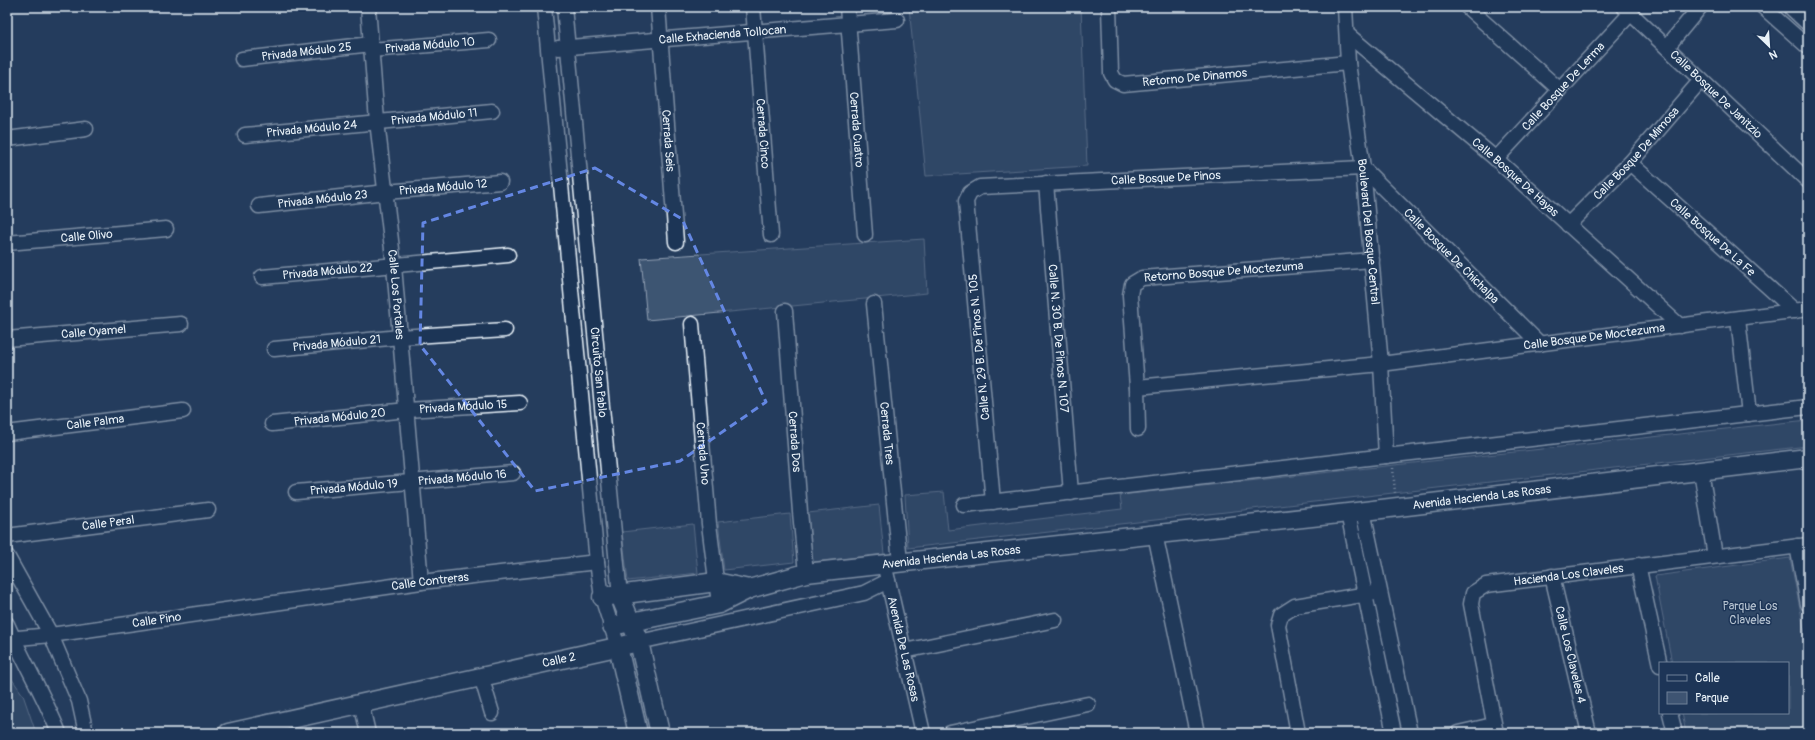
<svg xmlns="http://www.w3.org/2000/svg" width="1815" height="740" font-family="Pangolin,sans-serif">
  <rect width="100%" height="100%" fill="#253d5d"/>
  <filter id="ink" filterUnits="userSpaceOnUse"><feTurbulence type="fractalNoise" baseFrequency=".025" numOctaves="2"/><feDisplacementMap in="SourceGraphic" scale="8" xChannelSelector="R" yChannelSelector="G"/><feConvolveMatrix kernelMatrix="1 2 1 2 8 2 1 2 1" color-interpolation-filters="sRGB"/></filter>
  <g filter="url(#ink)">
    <path fill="#3e5472" stroke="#93a2b5" d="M909,7H1081L1087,166L926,176Z
      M924,239L927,293L647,320L641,258Z
      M1808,420V446L908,548L905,495L944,492L948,530L1122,509L1120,495Z
      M879,505L884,554L813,562L808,513Z
      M790,514L794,562L724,570L718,522Z
      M693,524L698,573L628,581L622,532Z
      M1790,558L1808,649V733H1686L1682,713H1788V663H1672L1655,576Z
      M7,672L23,695L36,733H7Z"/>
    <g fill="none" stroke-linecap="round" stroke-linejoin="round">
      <defs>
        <g id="minor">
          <path id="s1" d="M368,7L377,121L394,266L421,582"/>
          <path d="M544,7L597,562L602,597L618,647"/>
          <path id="s2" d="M564,7L620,596"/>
          <path id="s3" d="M658,7L676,242"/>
          <path id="s4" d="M753,7L771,235"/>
          <path id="s5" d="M847,7L865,235"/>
          <path id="s6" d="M1109,7L1111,73L1115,80L1123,84L1348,63"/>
          <path id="s7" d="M1345,7L1348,63L1363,168L1381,364L1386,456"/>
          <path d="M1467,7L1560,90"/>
          <path id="s8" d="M1624,7L1808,181"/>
          <path d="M1763,7L1808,47"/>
          <path id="s9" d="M1347,34L1496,159L1680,326"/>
          <path d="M1667,47L1700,7"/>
          <path id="s10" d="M558,48L897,20"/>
          <path id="s11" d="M371,50L489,40"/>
          <path id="s12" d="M242,59L371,44"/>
          <path id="s13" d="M245,135L492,111"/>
          <path d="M7,139L86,129"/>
          <path id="s14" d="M1496,159L1631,13"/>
          <path id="s15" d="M1630,163L1795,311"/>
          <path id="s16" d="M1046,183L1071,493"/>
          <path id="s17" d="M259,206L386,192L500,182"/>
          <path id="s18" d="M1568,225L1630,163L1701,80"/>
          <path id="s19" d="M7,243L166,229"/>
          <path id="s20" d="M262,277L508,255"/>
          <path id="s21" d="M874,304L900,562"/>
          <path id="s22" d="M785,311L800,512L806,573"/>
          <path d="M1738,319L1749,414"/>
          <path id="s23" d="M692,324L709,524L719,604"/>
          <path id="s24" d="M7,339L181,324"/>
          <path id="s25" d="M274,349L400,337L505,330"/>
          <path id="s26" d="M1137,387L1381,364L1808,309"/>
          <path id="s27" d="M272,424L407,410L520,403"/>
          <path id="s28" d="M1138,429L1137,387L1130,295L1132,284L1142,278L1372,260"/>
          <path id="s29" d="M7,433L183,411"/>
          <path d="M1701,471L1715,556"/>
          <path id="s30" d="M296,492L513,473"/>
          <path id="s31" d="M993,502L966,201L970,193L980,187L1363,168L1540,344"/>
          <path d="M964,505L1808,407"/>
          <path d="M1363,511L1410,733"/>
          <path d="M1348,513L1394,733"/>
          <path d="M1155,534L1197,733"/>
          <path id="s32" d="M7,536L208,510"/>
          <path d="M1797,546L1808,604"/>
          <path d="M7,556L51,635L79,701L86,733"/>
          <path d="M1638,565L1660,665"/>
          <path id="s33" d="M886,572L923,733"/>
          <path id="s34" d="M1552,576L1589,733"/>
          <path d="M7,624C23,661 44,695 59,733"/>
          <path id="s35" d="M7,639L51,635L421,582L597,562"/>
          <path d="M639,642L864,593L888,581"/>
          <path d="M904,651L1055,620"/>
          <path d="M481,676L492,713"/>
          <path d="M361,703L368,733"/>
          <path d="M1670,713L1675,733"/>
          <path d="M950,733L1088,704"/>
          <path d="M1298,733L1278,625L1281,615L1295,606L1374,593"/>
          <path d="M1458,733L1493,725"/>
          <path id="s36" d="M1496,733L1471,604L1473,593L1486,585L1808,545"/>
        </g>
        <g id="major">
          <path d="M1793,7L1808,21"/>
          <path d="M620,596L639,642L660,733"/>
          <path d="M602,597L716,582L749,589"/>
          <path id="s37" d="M612,626L719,604L749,589L806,573L1348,513L1808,458"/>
          <path d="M618,647L638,733"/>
          <path id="s38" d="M228,733L639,642"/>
        </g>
      </defs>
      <use href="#minor" stroke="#e8f1f8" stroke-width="17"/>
      <use href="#major" stroke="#e8f1f8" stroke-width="21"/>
      <path stroke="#e8f1f8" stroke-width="2.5" stroke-dasharray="1 3" stroke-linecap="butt" d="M1393,468L1395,493"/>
      <use href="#minor" stroke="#1d3557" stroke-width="14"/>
      <use href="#major" stroke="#1d3557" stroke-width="18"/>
    </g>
  </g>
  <path d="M0 0H1815V740H0ZM595,168L682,219L766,402L680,461L535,491L420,345L423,223Z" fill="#253d5d" fill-opacity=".55" fill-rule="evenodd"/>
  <path fill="none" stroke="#6487e3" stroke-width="3" stroke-dasharray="8 5" stroke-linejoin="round" d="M595,168L682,219L766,402L680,461L535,491L420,345L423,223Z"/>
  <g text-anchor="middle" stroke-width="3" stroke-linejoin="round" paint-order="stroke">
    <g font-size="12" fill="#e8f1f8" stroke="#1d3557">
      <text dy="4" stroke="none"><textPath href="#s10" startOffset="165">Calle Exhacienda Tollocan</textPath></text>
      <text dy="4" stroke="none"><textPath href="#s11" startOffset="59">Privada Módulo 10</textPath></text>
      <text dy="4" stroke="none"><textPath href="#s12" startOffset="65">Privada Módulo 25</textPath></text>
      <text dy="4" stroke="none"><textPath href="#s6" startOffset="155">Retorno De Dinamos</textPath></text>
      <text dy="4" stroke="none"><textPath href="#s14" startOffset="99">Calle Bosque De Lerma</textPath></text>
      <text dy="4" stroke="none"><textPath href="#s8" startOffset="127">Calle Bosque De Janitzio</textPath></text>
      <text dy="4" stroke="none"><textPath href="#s13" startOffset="190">Privada Módulo 11</textPath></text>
      <text dy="4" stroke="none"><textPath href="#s13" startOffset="67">Privada Módulo 24</textPath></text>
      <text dy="4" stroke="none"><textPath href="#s5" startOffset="123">Cerrada Cuatro</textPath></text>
      <text dy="4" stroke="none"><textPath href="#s4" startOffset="127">Cerrada Cinco</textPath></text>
      <text dy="4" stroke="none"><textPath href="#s3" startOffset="134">Cerrada Seis</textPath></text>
      <text dy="4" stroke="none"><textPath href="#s18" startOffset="99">Calle Bosque De Mimosa</textPath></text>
      <text dy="4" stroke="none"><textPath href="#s31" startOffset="509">Calle Bosque De Pinos</textPath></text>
      <text dy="4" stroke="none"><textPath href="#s9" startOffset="221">Calle Bosque De Hayas</textPath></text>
      <text dy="4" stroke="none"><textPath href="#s17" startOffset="185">Privada Módulo 12</textPath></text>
      <text dy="4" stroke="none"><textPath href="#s17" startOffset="64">Privada Módulo 23</textPath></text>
      <text dy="4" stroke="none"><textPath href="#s7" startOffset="226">Boulevard Del Bosque Central</textPath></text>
      <text dy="4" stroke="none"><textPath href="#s19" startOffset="80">Calle Olivo</textPath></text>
      <text dy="4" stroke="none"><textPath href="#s15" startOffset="111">Calle Bosque De La Fe</textPath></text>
      <text dy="4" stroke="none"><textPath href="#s31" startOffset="831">Calle Bosque De Chichalpa</textPath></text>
      <text dy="4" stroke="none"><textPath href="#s20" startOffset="66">Privada Módulo 22</textPath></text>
      <text dy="4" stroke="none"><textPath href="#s28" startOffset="239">Retorno Bosque De Moctezuma</textPath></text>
      <text dy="4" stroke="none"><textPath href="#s1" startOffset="289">Calle Los Portales</textPath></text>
      <text dy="4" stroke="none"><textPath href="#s24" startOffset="87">Calle Oyamel</textPath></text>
      <text dy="4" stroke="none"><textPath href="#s26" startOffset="460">Calle Bosque De Moctezuma</textPath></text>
      <text dy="4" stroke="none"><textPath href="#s16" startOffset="156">Calle N. 30 B. De Pinos N. 107</textPath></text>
      <text dy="4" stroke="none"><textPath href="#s25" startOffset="63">Privada Módulo 21</textPath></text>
      <text transform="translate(979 347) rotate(-95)" y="4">Calle N. 29 B. De Pinos N. 105</text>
      <text dy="4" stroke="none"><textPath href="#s2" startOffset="367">Circuito San Pablo</textPath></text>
      <text dy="4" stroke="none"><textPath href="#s27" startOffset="192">Privada Módulo 15</textPath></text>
      <text dy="4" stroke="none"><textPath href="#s27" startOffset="68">Privada Módulo 20</textPath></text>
      <text dy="4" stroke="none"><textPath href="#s29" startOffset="89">Calle Palma</textPath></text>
      <text dy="4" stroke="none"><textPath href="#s21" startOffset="130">Cerrada Tres</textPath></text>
      <text dy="4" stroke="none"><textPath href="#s22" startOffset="131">Cerrada Dos</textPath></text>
      <text dy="4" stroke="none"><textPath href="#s23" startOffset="130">Cerrada Uno</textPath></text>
      <text dy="4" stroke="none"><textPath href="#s30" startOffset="167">Privada Módulo 16</textPath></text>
      <text dy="4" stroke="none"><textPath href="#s30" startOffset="58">Privada Módulo 19</textPath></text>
      <text dy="4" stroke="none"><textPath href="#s37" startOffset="882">Avenida Hacienda Las Rosas</textPath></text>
      <text dy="4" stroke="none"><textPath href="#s32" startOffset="102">Calle Peral</textPath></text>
      <text dy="4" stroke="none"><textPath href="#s37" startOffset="348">Avenida Hacienda Las Rosas</textPath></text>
      <text dy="4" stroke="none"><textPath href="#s36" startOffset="241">Hacienda Los Claveles</textPath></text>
      <text dy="4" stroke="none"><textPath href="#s35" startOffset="427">Calle Contreras</textPath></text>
      <text dy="4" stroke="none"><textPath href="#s35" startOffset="151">Calle Pino</textPath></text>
      <text dy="4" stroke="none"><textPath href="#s33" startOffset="79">Avenida De Las Rosas</textPath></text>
      <text dy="4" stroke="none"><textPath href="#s34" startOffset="81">Calle Los Claveles 4</textPath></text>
      <text dy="4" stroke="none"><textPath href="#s38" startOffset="339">Calle 2</textPath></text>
    </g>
    <g font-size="12" fill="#b5c2d0" stroke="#1d3557">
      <text x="1750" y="610">Parque Los<tspan x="1750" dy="14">Claveles</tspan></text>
    </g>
  </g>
  <rect width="1815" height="740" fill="none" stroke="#1d3557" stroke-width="24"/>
  <rect x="12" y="12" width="1791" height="716" fill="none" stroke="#e8f1f8" stroke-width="1.5" filter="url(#ink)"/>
  <rect x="1659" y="662" width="130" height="52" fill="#1d3557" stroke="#6e8097"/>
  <rect x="1667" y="675" width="20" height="6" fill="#1d3557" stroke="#6e8097"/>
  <text x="1695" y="682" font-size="12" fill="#e8f1f8">Calle</text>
  <rect x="1667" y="692" width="20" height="12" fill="#3e5472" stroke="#6e8097"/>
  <text x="1695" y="702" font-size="12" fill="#e8f1f8">Parque</text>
  <g transform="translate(1769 46) rotate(155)" stroke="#1d3557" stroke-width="3" paint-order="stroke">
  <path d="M0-3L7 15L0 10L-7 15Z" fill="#e8f1f8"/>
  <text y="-6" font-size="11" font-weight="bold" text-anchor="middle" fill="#e8f1f8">N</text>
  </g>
</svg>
